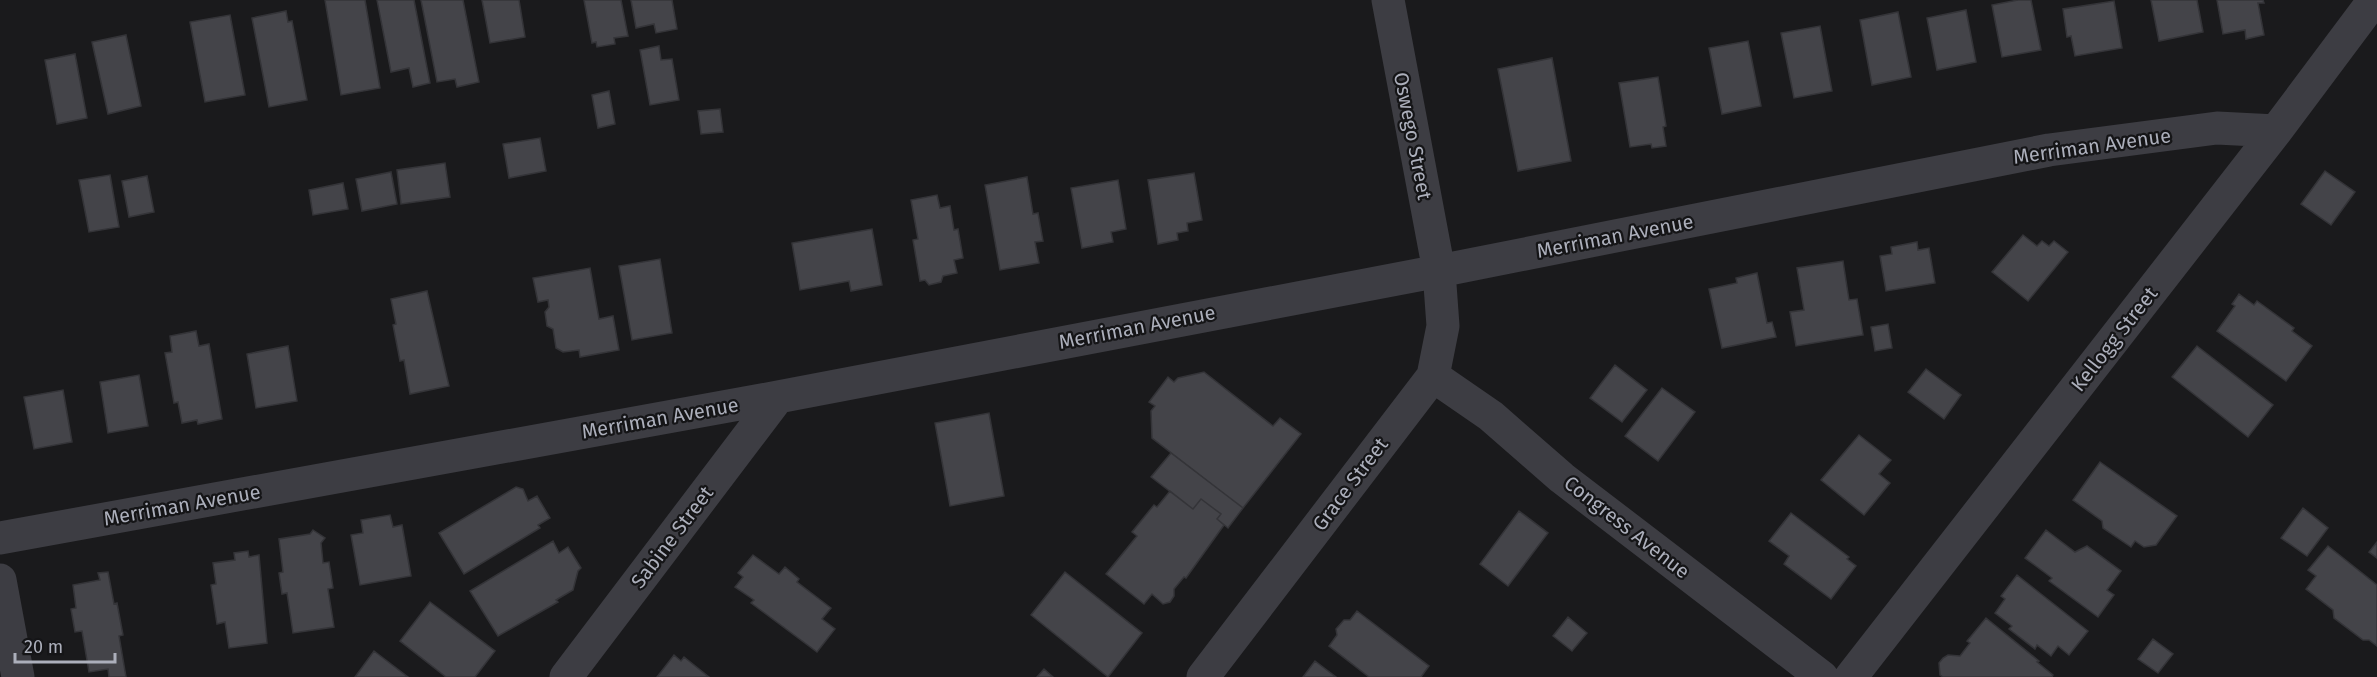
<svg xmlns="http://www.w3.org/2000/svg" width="2377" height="677" font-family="'Fira Sans',sans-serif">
  <rect width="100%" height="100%" fill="#1a1a1c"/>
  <path fill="#444449" stroke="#343438" stroke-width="1.5" d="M325,0H365L380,88L341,95Z
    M377,0H414L430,83L413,87L409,68L391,72Z
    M421,0H463L479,82L457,87L455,79L437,82Z
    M482,0H519L525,37L490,43Z
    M584,0H621L628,36L614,38L615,44L597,47L596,42L592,43Z
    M631,0H672L677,29L656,33L654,24L636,28Z
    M2018,0H2031L2041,50L2002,57L1992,5Z
    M2151,0H2197L2203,32L2159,41Z
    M2217,0H2263L2264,3H2258L2264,35L2246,39L2245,30L2223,34Z
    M2114,1L2122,48L2075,56L2071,36L2067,37L2063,9Z
    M1966,10L1976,62L1937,70L1927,18Z
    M286,11L288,22L292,21L307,100L269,107L252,18Z
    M1898,12L1911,77L1872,85L1860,20Z
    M230,15L245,95L205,102L190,22Z
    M1820,26L1832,91L1794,98L1781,33Z
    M126,35L141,106L108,114L92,42Z
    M1748,41L1761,106L1722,114L1709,48Z
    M659,46L661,60L672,59L679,100L650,105L640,50Z
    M75,54L87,118L57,124L45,60Z
    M1552,58L1571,161L1518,171L1498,69Z
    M1658,77L1666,126L1663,127L1666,146L1652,148L1651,144L1630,147L1619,83Z
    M609,91L615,124L598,128L592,95Z
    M720,109L723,132L701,134L698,111Z
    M540,138L546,171L509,178L503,144Z
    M445,163L450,197L401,204L397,170Z
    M2325,171L2355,192L2331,225L2301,204Z
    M391,172L397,204L362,211L356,179Z
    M1194,173L1202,220L1187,223L1188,231L1177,233L1178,240L1158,244L1148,180Z
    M110,175L119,227L89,232L79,180Z
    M147,176L154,212L129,217L122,181Z
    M1027,177L1033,214L1038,213L1043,241L1035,242L1039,263L1000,270L985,185Z
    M1118,180L1126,229L1111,232L1113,242L1082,248L1071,188Z
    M343,183L348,209L313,215L309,190Z
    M937,195L940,208L950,206L954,230L958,229L963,258L954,260L957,273L943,276L941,282L929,285L925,280L920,281L913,240L918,239L911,200Z
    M872,229L882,285L851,291L849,281L800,290L792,243Z
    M2023,235L2037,246L2042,241L2049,246L2054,241L2068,252L2028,301L1992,272Z
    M1917,242L1918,250L1929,248L1935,283L1886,291L1880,256L1892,254L1891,247Z
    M660,259L672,333L632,340L619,266Z
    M1843,261L1849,300L1857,299L1863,335L1796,346L1790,312L1804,310L1797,268Z
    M590,268L599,319L613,316L619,350L580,357L579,350L563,352L556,348L553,329L547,326L545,312L549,307L548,300L538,302L533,278Z
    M1757,273L1767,323L1772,322L1776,337L1722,348L1709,289L1737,283L1736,278Z
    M427,291L449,386L410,394L404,360L400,361L393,325L396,324L391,299Z
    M2239,294L2254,305L2257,301L2294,328L2292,331L2312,346L2286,381L2217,331L2235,306L2232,304Z
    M1888,324L1892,348L1875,351L1871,327Z
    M196,331L199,346L209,344L222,419L198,424L197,420L182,423L178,402L174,403L165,353L172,352L170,336Z
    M288,346L297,401L256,408L247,354Z
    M2197,346L2273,405L2248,437L2172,377Z
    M1615,365L1647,390L1622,422L1590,398Z
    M1926,369L1961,395L1944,419L1908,392Z
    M1204,372L1273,426L1280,418L1301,434L1243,508L1152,438L1151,411L1155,406L1149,402L1168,377L1174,382L1178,378Z
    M139,375L148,426L108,433L100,382Z
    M1662,388L1695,412L1658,461L1625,436Z
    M63,390L72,442L34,449L24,397Z
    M989,413L1004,496L950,506L935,423Z
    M1859,435L1891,460L1879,474L1890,483L1864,515L1821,480Z
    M1171,453L1243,508L1228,528L1217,519L1221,514L1201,499L1193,509L1151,477Z
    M2100,462L2177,516L2156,545L2144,547L2135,541L2131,547L2103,528L2102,521L2073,500Z
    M516,487L523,489L528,501L537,496L550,518L538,525L540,528L464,574L439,533Z
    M1170,491L1193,509L1201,499L1221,514L1217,519L1224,525L1186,578L1184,577L1174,589V596L1170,602L1163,604L1152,594L1144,604L1106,574L1137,536L1132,532L1154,505L1157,507Z
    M2303,508L2328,528L2307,556L2281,538Z
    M1519,511L1548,533L1508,586L1480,564Z
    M1791,513L1849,557L1847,559L1856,566L1831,599L1784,564L1789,556L1769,541Z
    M390,515L393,527L402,525L411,576L360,585L351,535L363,533L361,520Z
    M313,530L325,538L321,543L323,563L329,562L333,588L328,589L334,627L293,633L287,593L282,594L279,573L283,572L279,539L310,534Z
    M2046,530L2075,552L2087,546L2121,571L2107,590L2114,595L2098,617L2049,581L2052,578L2025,558Z
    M553,541L559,553L568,547L581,568L578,571L573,590L556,600L558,602L498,636L470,591Z
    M2377,542V558L2369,552Z
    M2328,546L2377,585V646L2369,640H2363L2334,618L2333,610L2306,589L2316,576L2308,570Z
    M248,551L249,557L259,555L267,643L229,648L225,622L217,624L211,585L216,584L213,563L235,560L234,553Z
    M753,555L779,574L785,567L799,579L797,582L831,608L822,619L835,629L817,652L751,603L754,600L735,587L743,577L738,573Z
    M108,572L114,604L117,603L123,635L119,636L126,677H109L108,669L89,672L82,631L75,632L71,609L76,608L73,585L100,580L98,573Z
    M1065,572L1142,633L1108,677L1031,615Z
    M2017,575L2088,631L2069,655L2058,646L2051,656L2037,645L2035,649L2009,629L2012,626L1995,613L2005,599L2001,596Z
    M430,602L495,651L475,677H446L400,641Z
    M1357,611L1429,666L1421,677H1369L1329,646L1337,635L1336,629L1344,620H1350Z
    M1568,617L1587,633L1572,651L1553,636Z
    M1986,618L2039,661L2037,662L2053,675L2052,677H1943L1940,675L1939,663L1943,658L1948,655L1960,656L1970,643L1967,641Z
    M2153,639L2173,654L2158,673L2138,659Z
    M374,651L408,677H355Z
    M674,655L681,661L684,657L709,677H657Z
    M1315,661L1336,677H1303Z
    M1044,669L1053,677H1037Z"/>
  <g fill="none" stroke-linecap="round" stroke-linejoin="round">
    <path stroke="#3d3d43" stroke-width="33" d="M1433,376L1491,416L1562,478L1822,677
      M0,538L778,397L1439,271L2049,150L2217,128L2276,131
      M0,580L18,677
      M566,677L778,397
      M1203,677L1433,376L1443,326L1439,271L1388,0
      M1851,677L2276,131L2374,0"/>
  </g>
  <g text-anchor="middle" stroke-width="4.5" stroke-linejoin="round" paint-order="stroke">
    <g font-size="20" fill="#acafbb" stroke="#151517">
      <text transform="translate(1413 136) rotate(79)" y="7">Oswego Street</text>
      <text transform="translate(2092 146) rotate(-8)" y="7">Merriman Avenue</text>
      <text transform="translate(1615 236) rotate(-11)" y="7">Merriman Avenue</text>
      <text transform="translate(1137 327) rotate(-11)" y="7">Merriman Avenue</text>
      <text transform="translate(2114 339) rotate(-52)" y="7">Kellogg Street</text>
      <text transform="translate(660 418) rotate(-10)" y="7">Merriman Avenue</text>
      <text transform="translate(1350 484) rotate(-53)" y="7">Grace Street</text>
      <text transform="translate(182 505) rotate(-10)" y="7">Merriman Avenue</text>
      <text transform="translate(1627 527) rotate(38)" y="7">Congress Avenue</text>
      <text transform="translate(672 537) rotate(-53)" y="7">Sabine Street</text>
    </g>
  </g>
  <path d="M15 653v9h100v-9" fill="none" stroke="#acafbb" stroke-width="3"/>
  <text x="24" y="653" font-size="18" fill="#acafbb" stroke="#151517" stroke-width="4.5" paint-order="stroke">20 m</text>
</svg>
